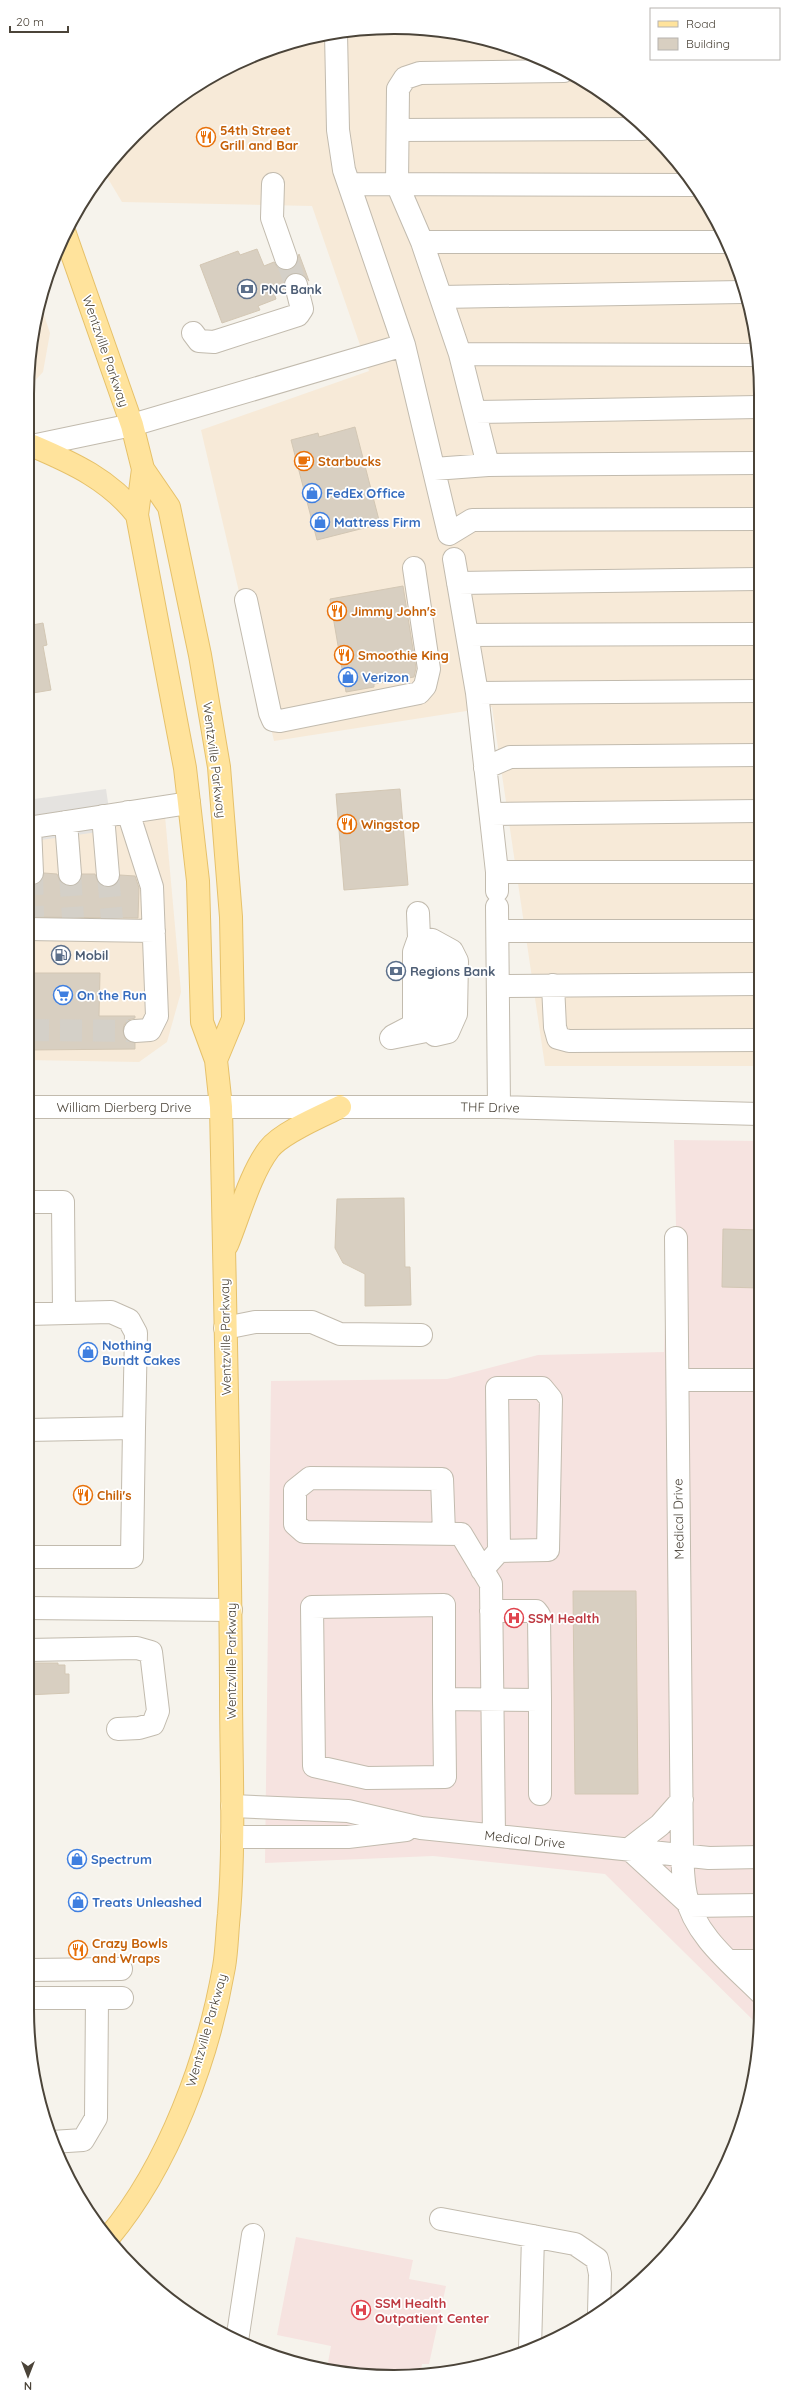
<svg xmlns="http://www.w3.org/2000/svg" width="788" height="2404" font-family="Quicksand,sans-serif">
  <rect width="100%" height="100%" fill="#f6f3ec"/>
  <path fill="#f7ead8" d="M394,27L466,34L578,76L670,152L723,232L758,346L759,1066H545L492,707L274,741L201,430L369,371L312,206L122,202L104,172L135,134L190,89L254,55L323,34Z
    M40,303L50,333L43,372L28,388L34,322Z
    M165,816L181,992L167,1042L139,1062L27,1060V836Z"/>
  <path fill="#f6e3e0" d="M674,1140L759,1141V2026L605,1874L433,1856L265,1863L271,1381L447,1379L538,1355L664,1352L668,1245L670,1236L676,1226Z
    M296,2237L413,2260L409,2279L446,2286L429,2364H422L420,2376L346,2374L327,2368L331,2346L277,2335Z"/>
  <path fill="#e5e3e0" d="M106,789L112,830L27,842V800Z"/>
  <path fill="#d8cfc1" stroke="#d3c7b4" d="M257,249L264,266L274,262L278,268L284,270L295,266L299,254L309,281L300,273H293L284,281V289L274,293L276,299L258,306L260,310L222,323L200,265L238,251L240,255Z
    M355,427L380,524L317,540L291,440L318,433L319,437Z
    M403,586L416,668L414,677L374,684V687L346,692L330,599Z
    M43,623L47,645L43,646L51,690L27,694V626Z
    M400,789L408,885L344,890L336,794Z
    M44,873L57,874L60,881L71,886L77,884L82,874H95L98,882L109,887L115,885L120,875L135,876L139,888L138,918L27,917V884H38Z
    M27,973H100L99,1016H135V1018L128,1020L124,1025L123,1031L125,1038L135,1043V1049L27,1050Z
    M404,1198L405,1267H410L411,1305L365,1306V1274L343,1263L335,1248L337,1199Z
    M723,1229L760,1230V1288L722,1287Z
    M573,1591H636L638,1794H575Z
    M27,1663H58V1665H65V1674H69V1693L27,1695Z"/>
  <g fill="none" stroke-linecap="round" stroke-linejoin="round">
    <path stroke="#d4d0c8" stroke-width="22" stroke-dasharray="22 11" stroke-linecap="butt" d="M286,258L296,285
      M32,873L33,917
      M70,874L73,918
      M108,875L112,919
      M27,1030L135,1031"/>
    <defs>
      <path id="minor" d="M336,33L338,130L344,170L404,345L449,534L472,520L758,519
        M398,130L642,129
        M273,184L272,218L286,258
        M349,184L692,185
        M422,242H726
        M441,297L742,292
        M193,333L199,341L214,342L298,315L302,309L296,285
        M460,354L758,355
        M475,412L758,407
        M27,447L132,425L404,345
        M488,465L460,354L422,242L397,184L398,89L405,78L420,73L564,71
        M434,469L488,465L758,463
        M454,559L477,693L497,872V891
        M458,583L758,579
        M246,600L270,713L273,720L280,721L419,693L425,686L429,669L414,568
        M467,635L758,634
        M477,693L758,691
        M485,768L510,757L759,755
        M128,812L152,887L157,1016L150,1030L135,1031
        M491,814L759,811
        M103,816L108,875
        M66,822L70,874
        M30,827L32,873
        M27,828L189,803
        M497,872H759
        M497,907L499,1107
        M27,929L154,931
        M498,931H759
        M423,939L432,940L452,951L457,961L456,1014L448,1032L435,1035
        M553,985L555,1027L558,1038L569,1041L759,1040
        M498,986L759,984
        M393,1036L414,1025V952L419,938L418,913
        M391,1038L436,1029L435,945L419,938
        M27,1107H499L759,1114
        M27,1202H63L64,1312
        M676,1238L682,1855C683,1868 683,1882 686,1895C694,1935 733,1965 761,1993
        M27,1314L111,1312L129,1320L136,1333L134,1428L27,1430
        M225,1328L255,1322H312L340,1334L421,1335
        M678,1380H760
        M444,1533L442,1479L310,1478L295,1490V1524L304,1532L461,1534L491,1584L494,1835
        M27,1557H132L134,1428
        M482,1570L499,1551L548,1550L551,1399L542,1388H497L499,1551
        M27,1608L231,1610
        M27,1650L137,1648L151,1652L158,1711L153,1724L139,1728L118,1729
        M444,1699L445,1777L367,1778L314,1766L312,1607L444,1605V1699L540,1700L539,1615L536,1611H491
        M540,1794V1700
        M232,1806L348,1811L421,1828L709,1858L761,1857
        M232,1837H348L406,1830
        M629,1849L688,1903
        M629,1849L660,1825L682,1800
        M689,1906L761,1905
        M729,1961H761
        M27,1970L121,1969
        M27,1998H122
        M52,2142L83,2140L96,2118L97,1998
        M441,2219L575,2244L597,2259L600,2274L599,2313
        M237,2341L253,2235
        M530,2349L533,2236"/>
      <path id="major" d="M65,234L132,425L143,469L169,507L200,655L219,767L231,917L233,1019L216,1060
        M33,446C73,463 110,480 137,515
        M227,1245C239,1216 250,1174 269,1149C281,1133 321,1116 340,1107
        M109,2237C169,2165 208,2059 224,1967C227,1950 227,1932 229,1914C235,1839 231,1763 231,1688C230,1494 225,1300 221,1107L216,1060L202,1022L198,881L185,768L137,515L143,469"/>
    </defs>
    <use href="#minor" stroke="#c2bbae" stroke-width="24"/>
    <use href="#major" stroke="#e6c16a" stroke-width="24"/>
    <use href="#minor" stroke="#fff" stroke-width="22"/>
    <use href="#major" stroke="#ffe39c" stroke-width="22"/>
  </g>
  <defs>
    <symbol id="restaurant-ring" viewBox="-11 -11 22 22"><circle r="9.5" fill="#fff" stroke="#e8710a" stroke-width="1.5"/><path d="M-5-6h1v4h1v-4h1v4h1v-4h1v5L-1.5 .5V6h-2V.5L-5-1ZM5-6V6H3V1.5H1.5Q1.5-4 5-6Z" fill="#e8710a"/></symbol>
    <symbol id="bank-ring" viewBox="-11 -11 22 22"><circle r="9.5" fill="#fff" stroke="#5c6f8a" stroke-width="1.5"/><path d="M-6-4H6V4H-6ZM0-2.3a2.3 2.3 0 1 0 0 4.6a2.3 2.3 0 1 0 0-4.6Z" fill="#5c6f8a"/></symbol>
    <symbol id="cafe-ring" viewBox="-11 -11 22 22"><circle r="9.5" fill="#fff" stroke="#e8710a" stroke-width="1.5"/><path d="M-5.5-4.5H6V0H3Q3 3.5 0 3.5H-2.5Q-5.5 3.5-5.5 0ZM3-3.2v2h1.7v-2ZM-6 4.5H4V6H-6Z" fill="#e8710a"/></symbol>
    <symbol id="shop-ring" viewBox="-11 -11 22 22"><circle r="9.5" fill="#fff" stroke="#3f7fe0" stroke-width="1.5"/><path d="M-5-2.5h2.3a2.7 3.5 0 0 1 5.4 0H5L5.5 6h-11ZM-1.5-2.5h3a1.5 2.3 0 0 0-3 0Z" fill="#3f7fe0"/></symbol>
    <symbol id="fuel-ring" viewBox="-11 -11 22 22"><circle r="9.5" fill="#fff" stroke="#5c6f8a" stroke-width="1.5"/><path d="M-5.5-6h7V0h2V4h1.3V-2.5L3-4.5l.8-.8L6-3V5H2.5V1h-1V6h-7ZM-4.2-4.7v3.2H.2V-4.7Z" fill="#5c6f8a"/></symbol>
    <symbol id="supermarket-ring" viewBox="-11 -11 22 22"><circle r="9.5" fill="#fff" stroke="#3f7fe0" stroke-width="1.5"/><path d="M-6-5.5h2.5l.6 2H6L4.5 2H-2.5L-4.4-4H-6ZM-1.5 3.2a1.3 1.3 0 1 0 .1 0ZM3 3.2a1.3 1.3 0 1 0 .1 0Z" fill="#3f7fe0"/></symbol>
    <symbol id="hospital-ring" viewBox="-11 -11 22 22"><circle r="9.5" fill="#fff" stroke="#e0444e" stroke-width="1.5"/><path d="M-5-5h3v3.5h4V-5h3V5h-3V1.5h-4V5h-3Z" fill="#e0444e"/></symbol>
  </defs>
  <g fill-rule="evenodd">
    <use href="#restaurant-ring" x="195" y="126" width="22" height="22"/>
    <use href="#bank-ring" x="236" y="278" width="22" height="22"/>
    <use href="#cafe-ring" x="293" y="450" width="22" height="22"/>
    <use href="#shop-ring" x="301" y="482" width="22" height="22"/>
    <use href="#shop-ring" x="309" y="511" width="22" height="22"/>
    <use href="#restaurant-ring" x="326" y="600" width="22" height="22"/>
    <use href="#restaurant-ring" x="333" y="644" width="22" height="22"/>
    <use href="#shop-ring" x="337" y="666" width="22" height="22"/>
    <use href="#restaurant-ring" x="336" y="813" width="22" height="22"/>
    <use href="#fuel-ring" x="50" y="944" width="22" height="22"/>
    <use href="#bank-ring" x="385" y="960" width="22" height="22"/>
    <use href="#supermarket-ring" x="52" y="984" width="22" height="22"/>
    <use href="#shop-ring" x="77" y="1341" width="22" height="22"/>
    <use href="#restaurant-ring" x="72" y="1484" width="22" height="22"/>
    <use href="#hospital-ring" x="503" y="1607" width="22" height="22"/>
    <use href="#shop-ring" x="66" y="1848" width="22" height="22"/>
    <use href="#shop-ring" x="67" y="1891" width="22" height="22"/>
    <use href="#restaurant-ring" x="67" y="1939" width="22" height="22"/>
    <use href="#hospital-ring" x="350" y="2299" width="22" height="22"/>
  </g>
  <g text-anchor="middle" stroke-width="3.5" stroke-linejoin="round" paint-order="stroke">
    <g font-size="13" font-weight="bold" fill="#c56008" stroke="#fff" text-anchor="start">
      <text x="220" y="135">54th Street<tspan x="220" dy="15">Grill and Bar</tspan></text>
      <text x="318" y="466">Starbucks</text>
      <text x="351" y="616">Jimmy John's</text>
      <text x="358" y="660">Smoothie King</text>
      <text x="361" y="829">Wingstop</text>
      <text x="97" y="1500">Chili's</text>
      <text x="92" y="1948">Crazy Bowls<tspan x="92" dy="15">and Wraps</tspan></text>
    </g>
    <g font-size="13" font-weight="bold" fill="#4e5e75" stroke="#fff" text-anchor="start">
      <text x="261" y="294">PNC Bank</text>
      <text x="75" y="960">Mobil</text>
      <text x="410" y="976">Regions Bank</text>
    </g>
    <g font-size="13" fill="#4b4439" stroke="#fff">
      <text transform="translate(106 351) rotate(71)" y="5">Wentzville Parkway</text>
      <text transform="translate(215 760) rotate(83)" y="5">Wentzville Parkway</text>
      <text x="124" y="1112">William Dierberg Drive</text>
      <text transform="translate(490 1107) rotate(1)" y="5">THF Drive</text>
      <text transform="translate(225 1337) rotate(-91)" y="5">Wentzville Parkway</text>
      <text transform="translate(678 1519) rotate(-91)" y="5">Medical Drive</text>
      <text transform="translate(231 1661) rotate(-90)" y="5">Wentzville Parkway</text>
      <text transform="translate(525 1839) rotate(6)" y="5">Medical Drive</text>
      <text transform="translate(206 2030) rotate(-74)" y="5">Wentzville Parkway</text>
    </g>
    <g font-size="13" font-weight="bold" fill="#366cbe" stroke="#fff" text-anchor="start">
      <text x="326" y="498">FedEx Office</text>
      <text x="334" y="527">Mattress Firm</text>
      <text x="362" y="682">Verizon</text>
      <text x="77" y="1000">On the Run</text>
      <text x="102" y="1350">Nothing<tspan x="102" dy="15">Bundt Cakes</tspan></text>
      <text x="91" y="1864">Spectrum</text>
      <text x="92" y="1907">Treats Unleashed</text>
    </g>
    <g font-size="13" font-weight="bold" fill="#be3a42" stroke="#fff" text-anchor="start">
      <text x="528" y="1623">SSM Health</text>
      <text x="375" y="2308">SSM Health<tspan x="375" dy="15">Outpatient Center</tspan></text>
    </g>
  </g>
  <path d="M0 0H788V2404H0ZM394 34H394A360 360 0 0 1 754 394V2010A360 360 0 0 1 394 2370H394A360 360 0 0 1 34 2010V394A360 360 0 0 1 394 34Z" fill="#fff" fill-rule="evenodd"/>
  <path fill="none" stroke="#4b4439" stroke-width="2" d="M394 34H394A360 360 0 0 1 754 394V2010A360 360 0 0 1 394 2370H394A360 360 0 0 1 34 2010V394A360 360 0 0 1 394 34Z"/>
  <rect x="650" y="8" width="130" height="52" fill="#ffffff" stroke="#b7b4b0"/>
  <rect x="658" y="21" width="20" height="6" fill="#ffe39c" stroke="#b7b4b0"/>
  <text x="686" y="28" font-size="12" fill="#4b4439">Road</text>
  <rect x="658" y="38" width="20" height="12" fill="#d8cfc1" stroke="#b7b4b0"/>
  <text x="686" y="48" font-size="12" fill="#4b4439">Building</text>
  <g transform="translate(28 2376) rotate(180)" stroke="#ffffff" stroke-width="3" paint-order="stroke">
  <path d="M0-3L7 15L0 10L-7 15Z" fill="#4b4439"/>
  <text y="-6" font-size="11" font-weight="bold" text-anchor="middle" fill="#4b4439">N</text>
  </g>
  <path d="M10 26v6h58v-6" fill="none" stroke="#4b4439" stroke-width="2"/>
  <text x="16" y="26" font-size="12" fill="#4b4439" stroke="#ffffff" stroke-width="3" paint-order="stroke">20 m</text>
</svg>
